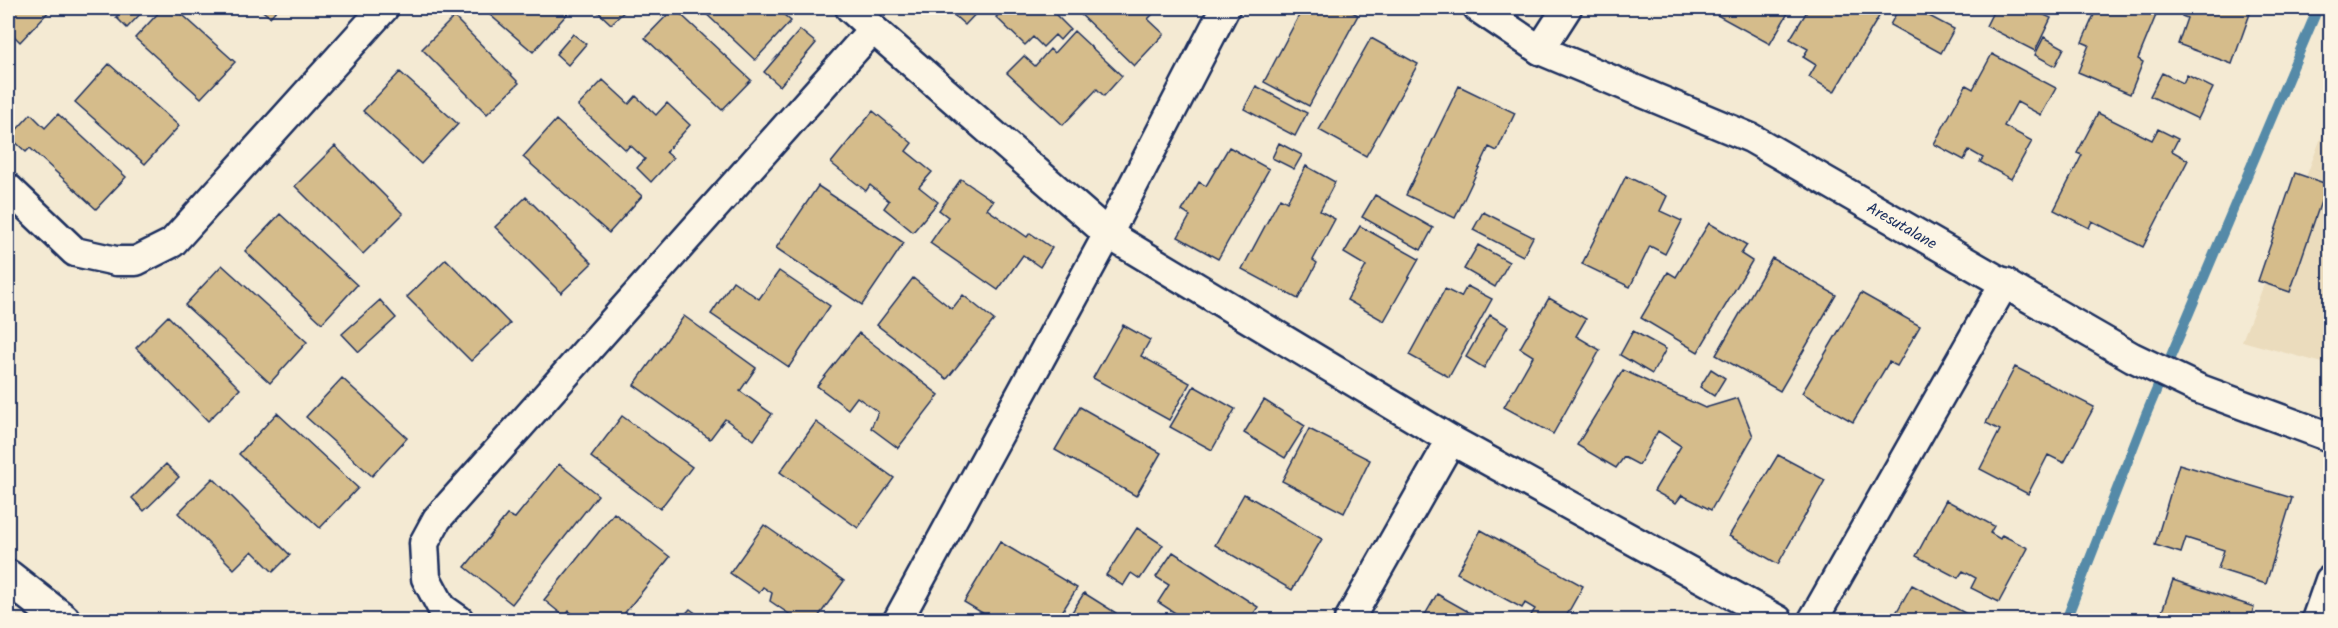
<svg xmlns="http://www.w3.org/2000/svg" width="2338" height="628" font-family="Kalam,sans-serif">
  <rect width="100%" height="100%" fill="#f4ead3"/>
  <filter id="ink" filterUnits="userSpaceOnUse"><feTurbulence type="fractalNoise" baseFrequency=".0167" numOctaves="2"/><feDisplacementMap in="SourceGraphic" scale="12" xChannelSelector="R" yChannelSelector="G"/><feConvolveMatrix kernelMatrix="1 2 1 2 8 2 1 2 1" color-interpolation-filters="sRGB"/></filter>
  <g filter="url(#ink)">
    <path fill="#ebdcbd" d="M2330,115V365L2242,341Z"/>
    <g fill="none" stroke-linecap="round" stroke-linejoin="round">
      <path stroke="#548aa8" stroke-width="10" d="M2066,620L2145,417L2318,8"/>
    </g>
    <path fill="#d5bc8b" stroke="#1b2f5e" stroke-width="1.5" d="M8,8H52L20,42L8,30Z
      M125,8H146L127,28L116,17Z
      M163,8H175L235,62L201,98L135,38Z
      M259,8H278L270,17Z
      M482,8H562L568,13L533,52Z
      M594,8H628L611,24Z
      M674,8L751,80L722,110L645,38Z
      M700,8H776L791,21L755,60Z
      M946,8H981L965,25Z
      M1006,8H1049L1070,29L1060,40L1055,35L1043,47L1033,37L1025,45L996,17Z
      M1074,8H1159L1148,19L1164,34L1134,66Z
      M1303,8H1345L1358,15L1309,106L1264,82Z
      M1679,8H1696L1692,14Z
      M1721,8H1791L1770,44L1717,15Z
      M1809,8H1884L1834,92L1809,77L1816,65L1803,57L1808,49L1790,39Z
      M1899,8H1914L1954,29L1941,53L1890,25Z
      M1995,8H2034L2033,10L2051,18L2035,51L1986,26Z
      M2097,8H2159L2138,59L2143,62L2130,94L2078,72L2089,45L2082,42Z
      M2185,8H2252L2232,64L2178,44L2187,18L2182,16Z
      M454,17L519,83L487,114L422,49Z
      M800,30L816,43L780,86L764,72Z
      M1074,31L1122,76L1104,96L1097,89L1063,125L1007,73L1024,56L1035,66L1050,49L1054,53Z
      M573,34L586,44L568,65L556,54Z
      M2044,37L2064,48L2055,66L2035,55Z
      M1371,38L1418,64L1366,156L1319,130Z
      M1992,54L2056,88L2041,115L2017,102L2004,126L2032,141L2011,179L1980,162L1983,158L1969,150L1964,160L1934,144L1966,85L1973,89Z
      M109,64L179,126L145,164L75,102Z
      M400,72L458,124L421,164L363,111Z
      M2162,73L2183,83L2187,75L2213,88L2198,119L2150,96Z
      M603,80L629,104L636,96L656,115L667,103L690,125L666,152L673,158L651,182L637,168L645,159L630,145L626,150L578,106Z
      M1256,86L1307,113L1295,136L1244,109Z
      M1459,86L1515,113L1497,151L1489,147L1455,218L1406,195Z
      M873,111L912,143L906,151L932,172L919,187L938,202L913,232L884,208L889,201L870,185L866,191L831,163Z
      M2098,113L2152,140L2158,129L2178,139L2172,151L2188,160L2143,247L2092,221L2089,228L2054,210L2082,155L2077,153Z
      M31,114L45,128L58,114L126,177L96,209L30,148L26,152L10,137Z
      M556,120L642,196L609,233L523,157Z
      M1279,143L1302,155L1294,169L1272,158Z
      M335,146L403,214L363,254L295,186Z
      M1229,147L1269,169L1218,259L1178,237L1190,216L1182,211L1199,182L1206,186Z
      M1306,166L1335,182L1320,211L1335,219L1313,260L1317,263L1298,299L1242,269L1280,198L1287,202Z
      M2295,173L2327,184L2290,292L2258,281Z
      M1626,176L1667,196L1660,211L1682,221L1665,254L1650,246L1630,287L1582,264Z
      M961,179L993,201L987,209L1027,237L1030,233L1052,248L1040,267L1023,255L998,290L930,243L948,217L939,210Z
      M818,186L904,243L862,305L776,248Z
      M1375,195L1433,228L1421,250L1362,217Z
      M526,197L592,263L561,293L495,227Z
      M1483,212L1533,237L1523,256L1473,230Z
      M280,214L357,285L322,323L245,251Z
      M1709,223L1747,245L1741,254L1752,261L1698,352L1641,318L1668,272L1676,277Z
      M1360,226L1419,259L1384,321L1347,300L1366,266L1344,253Z
      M1478,245L1509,262L1495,287L1464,269Z
      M1772,258L1836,295L1780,391L1716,355Z
      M446,259L510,324L471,361L407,297Z
      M222,265L307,342L270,383L185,305Z
      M779,271L830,306L789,367L711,314L733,281L759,299Z
      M913,278L952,309L963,295L994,320L947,379L877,325Z
      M1467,286L1492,299L1449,377L1409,355L1445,289L1461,297Z
      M1861,293L1920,326L1897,366L1889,362L1853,422L1802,393Z
      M1549,298L1586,319L1576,336L1600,350L1553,434L1504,407L1533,356L1520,348Z
      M380,300L396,318L359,352L342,334Z
      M1490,315L1508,326L1484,368L1466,357Z
      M168,316L240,389L208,421L136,348Z
      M684,316L756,368L740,391L772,414L754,440L725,419L710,439L634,385Z
      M1123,325L1150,340L1141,356L1190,383L1169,420L1093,378Z
      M1633,331L1666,349L1652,374L1620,355Z
      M859,333L939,395L898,448L871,428L878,412L857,397L848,409L817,386Z
      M2015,367L2094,407L2064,463L2048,455L2028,494L1980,469L2000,430L1986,423Z
      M1711,369L1725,378L1714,396L1700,387Z
      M1623,370L1705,408L1738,398L1753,436L1711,510L1682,495L1676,503L1654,491L1681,446L1658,431L1639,465L1624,457L1616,468L1577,445Z
      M342,378L407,438L372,476L306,417Z
      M1194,386L1235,409L1212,450L1170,427Z
      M1264,400L1305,426L1285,458L1244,433Z
      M1080,407L1161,453L1136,496L1055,450Z
      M277,413L358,488L320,528L239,454Z
      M622,416L692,467L660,509L591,457Z
      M816,422L894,478L858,528L780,472Z
      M1309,429L1370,460L1344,513L1282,481Z
      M1778,455L1825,480L1778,564L1729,536Z
      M166,464L179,477L144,511L132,498Z
      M559,464L598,495L512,604L465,567L507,515L515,518Z
      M2179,464L2292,498L2266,584L2218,569L2224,550L2186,538L2181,553L2155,545Z
      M213,478L290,555L273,572L252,551L234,569L178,513Z
      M1244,494L1322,539L1292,590L1215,545Z
      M1946,500L1994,526L1990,533L2000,539L2002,535L2028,548L1999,602L1971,588L1976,578L1963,571L1958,578L1916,556Z
      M614,513L670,557L619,620H581L569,611L565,617L544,600Z
      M764,525L844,581L816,620H798L770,601L772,593L763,587L759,593L730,573Z
      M1137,528L1163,545L1140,579L1131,573L1123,586L1106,575Z
      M1481,530L1583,586L1564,620H1528L1535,609L1525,603L1522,608L1457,573Z
      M1000,542L1077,588L1057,620H994L964,602Z
      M1173,552L1258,607L1250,619L1252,620H1186L1158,602L1169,585L1156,577Z
      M2173,580L2254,607L2250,620H2159Z
      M1912,585L1978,620H1892Z
      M1084,593L1116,613L1111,620H1067Z
      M1437,594L1483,620H1422Z
      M690,609L705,620H680Z"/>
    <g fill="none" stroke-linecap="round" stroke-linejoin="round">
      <defs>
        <g id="street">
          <path d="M850,8L873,29L1108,234L1451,440L1778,620"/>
          <path id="s1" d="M1478,8L1540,50L1751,138L2132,357L2197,388L2330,437"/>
          <path d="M1540,50L1567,8"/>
          <path d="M8,188L75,252L116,261H136L172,243L384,8"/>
          <path d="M459,620L442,608L426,578L424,543L437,519L873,29"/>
          <path d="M898,620L1108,234L1225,8"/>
          <path d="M1349,620L1451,440"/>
          <path d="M1813,620L2005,282"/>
          <path d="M2316,620L2330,580"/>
        </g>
        <path id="primary" d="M8,577L63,620"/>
      </defs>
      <use href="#street" stroke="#1b2f5e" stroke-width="33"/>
      <use href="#primary" stroke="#1b2f5e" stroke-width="38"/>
      <use href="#street" stroke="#fcf5e5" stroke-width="28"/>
      <use href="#primary" stroke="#fcf5e5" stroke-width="33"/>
    </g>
  </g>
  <g text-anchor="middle" stroke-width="4.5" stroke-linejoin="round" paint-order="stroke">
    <g font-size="16" fill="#1b2f5e" stroke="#fcf5e5">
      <text dy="6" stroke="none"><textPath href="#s1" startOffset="478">Aresutalane</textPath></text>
    </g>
  </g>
  <rect width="2338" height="628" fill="none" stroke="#fcf5e5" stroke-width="30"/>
  <rect x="15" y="15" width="2308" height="598" fill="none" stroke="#1b2f5e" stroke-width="2" filter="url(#ink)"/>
</svg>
